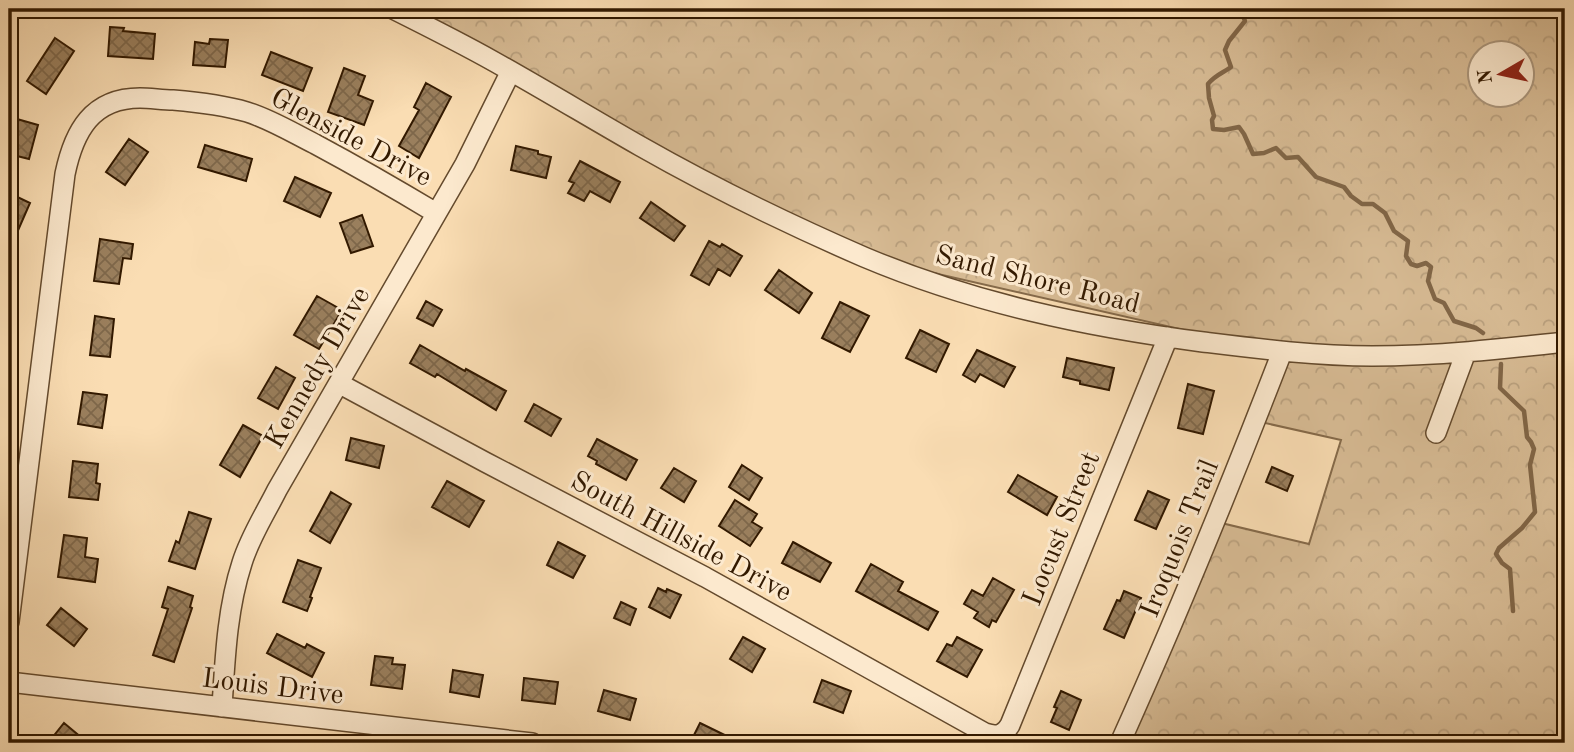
<svg xmlns="http://www.w3.org/2000/svg" width="1574" height="752" font-family="'Old Standard TT',serif">
  <defs>
    <pattern id="forest-crowns" width="20" height="18" patternUnits="userSpaceOnUse" patternTransform="scale(1.75)"><rect width="20" height="18" fill="#d8bc95"/><path d="M2 6a3 3 0 1 1 6 0M12 15a3 3 0 1 1 6 0" fill="none" stroke="#baa17f"/></pattern>
    <pattern id="building-cross-hatch" width="8" height="8" patternUnits="userSpaceOnUse" patternTransform="scale(1.75)"><rect width="8" height="8" fill="#9a7f5d"/><path d="M0 0l8 8M0 8l8-8" fill="none" stroke="#7e674a"/></pattern>
  </defs>
  <rect width="100%" height="100%" fill="#faddb3"/>
  <filter id="stains"><feTurbulence type="fractalNoise" baseFrequency=".00286" numOctaves="4"/><feColorMatrix values="0 0 0 0 .2 0 0 0 0 .09 0 0 0 0 .02 0 0 0 .5 -.17"/></filter>
  <radialGradient id="worn" r=".72"><stop offset=".6" stop-color="#630" stop-opacity="0"/><stop offset="1" stop-color="#630" stop-opacity=".3"/></radialGradient>
  <path fill="url(#forest-crowns)" stroke="#856a4a" stroke-width="2" fill-rule="evenodd" d="M373,9H1565V743H1123L1217,522L1309,544L1341,440L1256,421L1276,351L881,261ZM1480,52H1522V94H1480Z"/>
  <g fill="none" stroke-linecap="round" stroke-linejoin="round">
    <path stroke="#816647" stroke-width="4.5" d="M1235,9L1234,15L1243,16L1245,21L1229,41L1225,50L1231,67C1223,73 1215,75 1208,84L1209,98L1214,116L1212,120L1213,129L1224,130L1239,127L1244,134L1253,154L1264,153L1276,148L1286,158L1298,157L1316,177L1344,187L1351,196L1362,204H1373L1385,213L1394,231L1408,241L1406,256L1411,264L1417,266L1426,263L1431,267L1428,281L1435,299L1444,303L1454,321L1476,328L1483,333
      M1501,364L1500,388L1524,411L1527,437L1531,442L1534,449L1530,465L1535,512L1522,528L1499,548L1496,554L1502,563L1510,569L1513,611"/>
  </g>
  <path fill="url(#building-cross-hatch)" stroke="#321900" stroke-width="2" d="M110,27L124,28L123,31L155,34L153,59L108,56Z
    M55,38L74,51L46,94L27,81Z
    M210,39L228,40L225,67L193,65L195,42L209,44Z
    M271,52L312,68L303,91L262,75Z
    M344,68L365,76L358,95L373,101L364,125L328,112Z
    M426,83L451,97L419,158L399,146L419,110L414,107Z
    M17,119L38,125L29,159L9,154Z
    M129,139L148,152L125,185L106,172Z
    M205,145L252,159L246,181L198,167Z
    M516,146L538,151V154L551,157L546,178L511,170Z
    M580,161L620,182L610,202L590,191L584,201L568,193L574,183L569,181Z
    M295,177L331,193L320,217L284,201Z
    M9,193L30,203L9,251Z
    M651,202L685,226L674,241L640,218Z
    M362,215L373,246L351,253L340,223Z
    M100,239L133,244L131,259L123,258L119,284L94,281Z
    M709,241L720,247L722,244L742,256L730,276L718,269L709,285L691,275Z
    M779,270L812,293L799,313L765,290Z
    M317,296L342,310L319,349L294,335Z
    M426,301L442,310L433,326L417,318Z
    M840,302L869,316L850,352L822,338Z
    M95,316L114,319L110,357L90,355Z
    M920,330L949,344L936,372L906,358Z
    M420,345L465,371L466,369L506,391L496,410L437,374L435,377L410,363Z
    M977,350L1015,367L1004,387L980,374L975,382L963,375Z
    M1067,358L1114,368L1109,390L1080,384V381L1063,377Z
    M276,367L295,378L278,409L258,398Z
    M1188,384L1214,391L1203,434L1178,428Z
    M83,392L107,395L102,428L78,424Z
    M534,404L561,419L551,436L525,421Z
    M243,425L263,436L240,477L220,465Z
    M351,438L384,446L379,468L346,460Z
    M597,439L637,460L626,480L596,464L597,461L588,456Z
    M73,461L98,464L96,483L100,484L98,500L69,497Z
    M742,465L762,478L749,500L729,487Z
    M1272,467L1293,476L1287,491L1266,482Z
    M674,468L696,481L684,502L661,488Z
    M1018,475L1057,497L1047,515L1008,492Z
    M447,481L484,501L469,527L432,507Z
    M1148,491L1169,500L1156,529L1135,520Z
    M331,492L351,504L330,543L310,531Z
    M735,500L757,514L752,522L762,528L750,546L719,526Z
    M189,512L211,519L195,569L169,561L176,541L179,543Z
    M64,535L87,538L85,557L98,559L95,582L58,577Z
    M558,542L585,556L573,578L547,565Z
    M793,542L831,563L820,582L782,563Z
    M298,560L321,568L310,597L312,598L307,611L283,602Z
    M871,564L903,582L898,591L938,612L928,630L856,591Z
    M993,578L1014,590L996,622L992,620L989,627L974,618L978,612L964,604L972,590L983,596Z
    M168,587L193,596L190,607L192,608L174,662L153,655L168,609L162,607Z
    M658,588L666,592L667,589L681,595L670,618L649,607Z
    M1124,591L1141,598L1124,638L1104,629L1117,600L1120,601Z
    M621,602L636,609L630,625L614,618Z
    M61,608L87,629L74,646L47,625Z
    M277,634L305,648L307,644L324,653L312,677L267,653Z
    M743,637L765,649L752,672L730,659Z
    M957,637L982,650L967,677L937,661L947,644L952,646Z
    M375,656L393,658L392,664L405,665L402,689L371,685Z
    M453,670L483,675L479,697L450,692Z
    M524,678L558,682L555,704L522,700Z
    M822,680L851,691L843,713L814,702Z
    M604,690L636,699L630,720L598,711Z
    M1061,691L1081,700L1069,730L1051,722L1057,708L1054,707Z
    M64,723L88,743H48Z
    M700,723L741,743H690Z"/>
  <g fill="none" stroke-linecap="round" stroke-linejoin="round">
    <defs>
      <path id="minor" d="M393,9C427,26 461,43 493,61C543,89 591,118 640,146C712,187 788,224 864,257C973,303 1087,327 1203,342C1260,349 1315,356 1372,356C1437,356 1501,349 1565,342
        M340,384L485,462L705,577L985,733C997,737 1004,735 1010,725L1168,337
        M1436,433L1466,352
        M9,622L65,174C74,131 92,98 140,98C151,98 162,100 173,100C197,102 223,105 247,112C270,119 293,133 315,144C356,166 396,189 436,213
        M9,682L532,743
        M222,707C225,659 227,609 242,563C250,537 265,514 277,490L465,164L511,71
        M1120,743C1178,614 1231,484 1282,352"/>
    </defs>
    <use href="#minor" stroke="#644a2d" stroke-width="22"/>
    <use href="#minor" stroke="#fce9ce" stroke-width="19"/>
  </g>
  <g text-anchor="middle" stroke-width="6" stroke-linejoin="round" paint-order="stroke">
    <g font-size="28" fill="#321900" stroke="#fce9ce">
      <text transform="translate(352 136) rotate(28)" y="10">Glenside Drive</text>
      <text transform="translate(1038 278) rotate(14)" y="10">Sand Shore Road</text>
      <text transform="translate(316 367) rotate(-60)" y="10">Kennedy Drive</text>
      <text transform="translate(1060 528) rotate(-68)" y="10">Locust Street</text>
      <text transform="translate(682 535) rotate(28)" y="10">South Hillside Drive</text>
      <text transform="translate(1178 538) rotate(-68)" y="10">Iroquois Trail</text>
      <text transform="translate(273 685) rotate(7)" y="10">Louis Drive</text>
    </g>
  </g>
  <rect width="1574" height="752" fill="none" stroke="#faddb3" stroke-width="35"/>
  <rect x="10" y="10" width="1553" height="731" fill="none" stroke="#321900" stroke-width="3.5"/>
  <rect x="18" y="18" width="1539" height="717" fill="none" stroke="#321900" stroke-width="2"/>
  <g transform="translate(1501 74) rotate(261)"><circle r="33" fill="#fce9ce" stroke="#ab967c" stroke-width="2"/>
  <path d="M0-5L12 26L0 18L-12 26Z" fill="#8f2418"/>
  <text y="-10" font-size="19" font-weight="bold" text-anchor="middle" fill="#321900">N</text>
  </g>
  <rect width="100%" height="100%" filter="url(#stains)"/>
  <rect width="100%" height="100%" fill="url(#worn)"/>
</svg>
